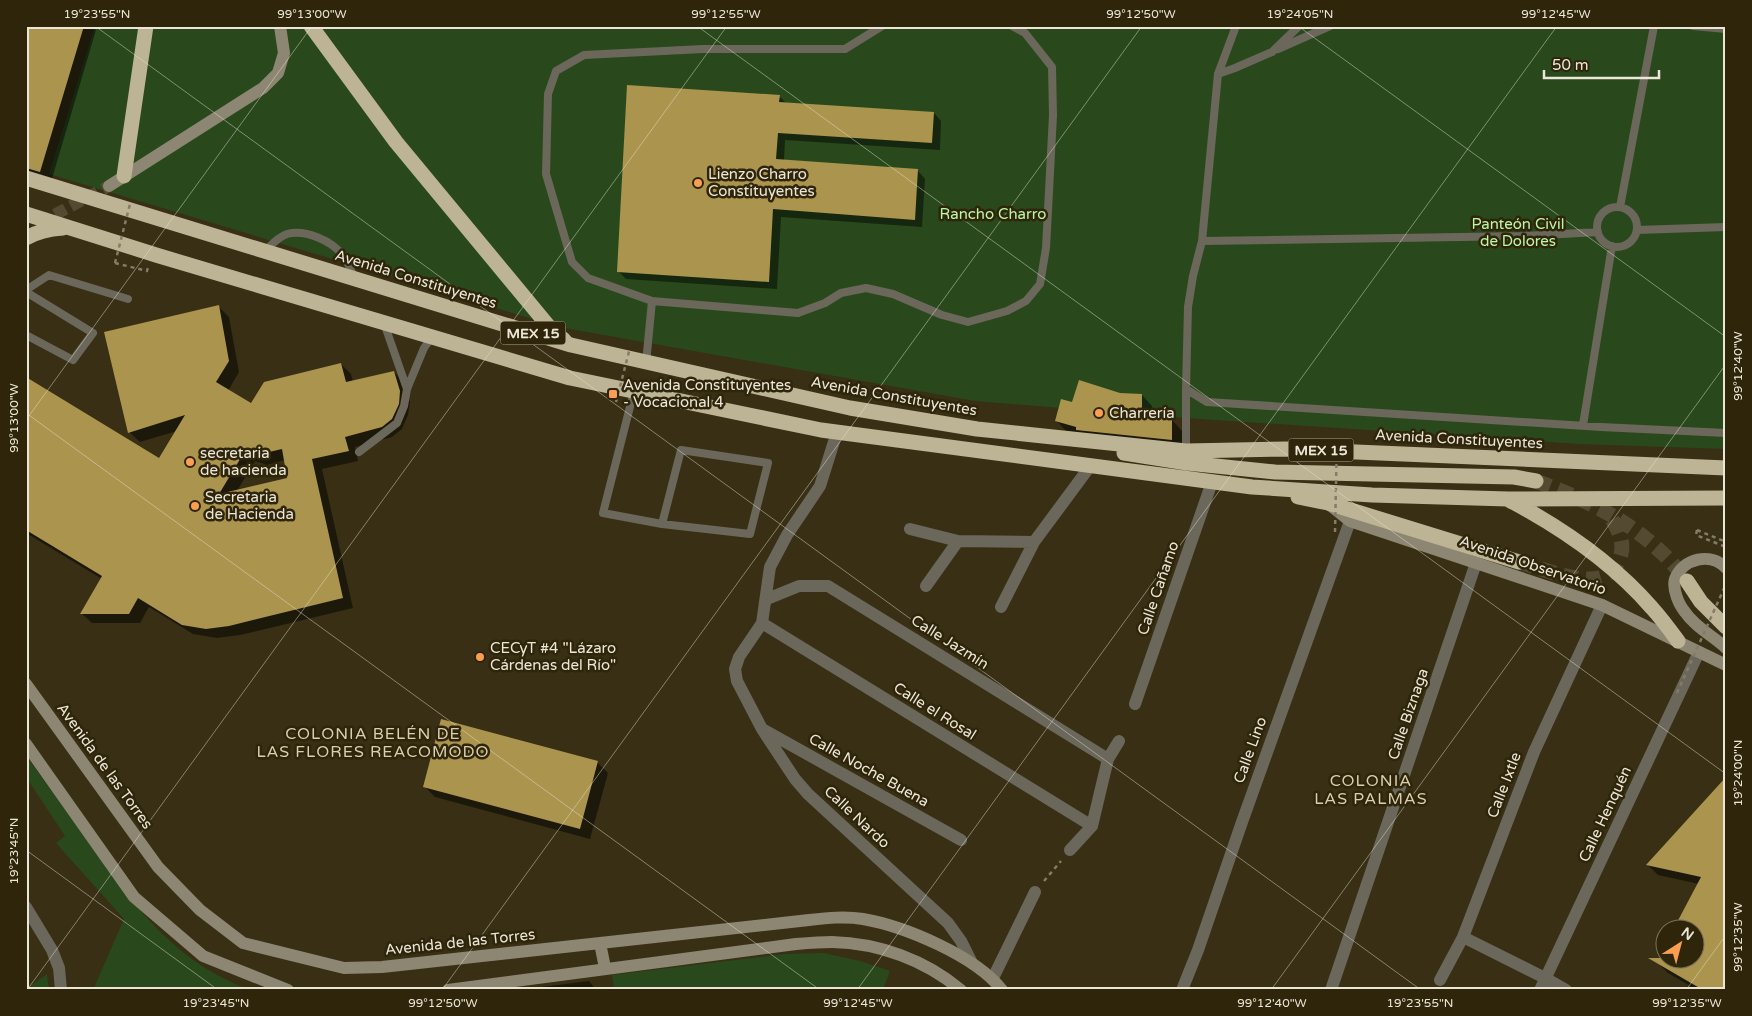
<svg xmlns="http://www.w3.org/2000/svg" width="1752" height="1016" font-family="'Varela Round',sans-serif">
  <rect width="100%" height="100%" fill="#382f14"/>
  <path fill="#29491d" d="M95,26H1726V449L1580,444L1186,418L975,401L559,327L49,174Z
    M26,756C48,786 70,816 91,846C136,908 175,962 250,990H93L124,919L56,843L65,836L26,777Z
    M824,953L860,961L890,971L883,990H614L612,975L784,954Z
    M47,974L49,990H26V989Z"/>
  <path fill="#0007" fill-rule="evenodd" d="M26,26H92L96,30L51,182L26,174Z
    M779,96L787,104L934,113L941,121L940,150L785,140L784,161L918,171L925,179L922,227L781,217L777,289L626,279L618,271Z
    M219,307L229,317L239,372L228,391L251,405L341,364L351,374L353,382L394,372L404,382L410,402L408,415L402,429L392,437L355,447L358,461L322,469L353,608L240,635L217,638L193,634L149,607L140,623H92L82,614L102,579L26,533V379L160,460L177,431L140,442L129,432ZM285,460L288,479L237,491L255,461L267,465Z
    M1120,394L1142,395L1152,406V419L1172,420L1182,431V450L1083,436L1066,431L1056,420L1073,404Z
    M597,762L608,773L590,839L435,797L425,787Z
    M1726,779V990H1697L1668,973L1658,963L1664,951V958H1694V928H1676L1699,884L1658,875L1648,865Z
    M589,981L596,990H543L542,987Z"/>
  <path fill="#ab944d" fill-rule="evenodd" d="M26,26H84L40,172L26,168Z
    M627,85L780,95L779,102L934,112L932,143L778,133L776,159L918,169L915,220L773,209L769,282L617,272Z
    M219,305L229,361L216,382L251,403L264,382L341,363L346,382L394,371L400,391L399,404L392,419L382,427L345,437L349,451L312,459L343,598L229,626L206,629L182,625L138,598L129,614H80L102,576L26,530V377L159,458L185,415L128,433L104,332ZM282,449L287,478L219,494L245,451L256,455Z
    M1079,380L1120,393L1142,394V417L1172,419V440L1076,430V427L1055,421L1061,399L1072,402Z
    M441,719L598,761L580,829L423,787Z
    M1726,777V990H1703L1648,958H1694V928H1674L1701,877L1646,865Z"/>
  <g fill="none" stroke-linecap="round" stroke-linejoin="round">
    <path stroke="#534a31" stroke-width="12" stroke-dasharray="12 6" stroke-linecap="butt" d="M39,223L109,186"/>
    <path stroke="#534a31" stroke-width="15" stroke-dasharray="15 8" stroke-linecap="butt" d="M1536,481C1595,503 1648,529 1687,581
      M1519,562C1541,568 1581,585 1603,577C1610,574 1616,567 1619,560C1627,543 1617,527 1608,513"/>
    <path stroke="#837c66" stroke-width="2.5" stroke-dasharray="4 4" stroke-linecap="butt" d="M115,263L147,271L148,267
      M1697,530L1696,535L1726,547
      M1697,530L1726,542
      M1044,881L1061,861"/>
    <path stroke="#6b675b" stroke-width="8" d="M1236,26L1218,74L1202,241L1193,276L1188,307L1186,389L1207,402L1601,427L1726,433
      M1693,26L1726,29
      M1278,49L1330,26
      M1218,74L1235,68L1272,52L1299,26
      M1620,207L1654,26
      M1597 227a20 20 0 1 1 40 0a20 20 0 1 1-40 0Z
      M1637,230L1726,227
      M1202,241L1524,236L1598,232
      M265,251C271,245 278,237 287,234C305,229 333,241 343,256C348,262 351,270 354,277
      M26,290L49,275L128,299
      M26,292L93,333L73,360L26,335
      M652,301L588,278L572,262L546,174L548,94L556,71L584,55L703,49H845L882,26
      M384,323L407,389
      M646,363L652,301L798,313L825,303L841,293L866,288L893,294L942,315L968,322L1007,311L1026,301L1040,284L1046,248L1053,115L1052,67L1025,33L1012,26
      M634,391L603,513L662,524L750,534L768,463L681,450L662,524
      M1583,425L1612,246
      M1186,451V389
      M359,452L397,423L404,406L407,389L424,348L432,337"/>
    <path stroke="#6b675b" stroke-width="12" d="M837,432L820,486L787,535L770,567L762,623L739,657L735,669L737,681L762,729L795,779L808,794L948,923L961,941L972,963
      M910,529L958,541L1034,542
      M926,586L958,541
      M767,599L799,586H828L1108,759
      M1001,607L1034,542L1091,465
      M762,623L1092,826
      M1135,704L1212,482
      M764,730L961,840
      M1070,850L1092,826L1108,759L1119,741
      M26,907L52,950L59,968L61,990
      M1463,937L1545,978L1566,990
      M993,978L1035,892
      M1440,980L1463,937L1534,752L1602,605
      M1182,990L1198,950L1242,822L1350,521
      M1331,990L1476,563
      M1540,990L1699,652"/>
    <path stroke="#8d8673" stroke-width="12" d="M109,186L263,88L278,73L284,53L280,26
      M1330,505L1350,521L1602,605L1726,665
      M1726,568C1711,552 1683,558 1675,579C1672,589 1679,605 1685,612C1695,627 1713,636 1726,648
      M26,684L158,867L200,910L243,943L344,968L382,967L809,920C827,918 845,916 863,919C904,926 976,956 1002,990
      M26,744L134,897L203,956L288,990
      M600,943L605,968
      M448,990L796,944C808,943 820,942 832,942C879,943 925,960 961,990"/>
    <path stroke="#bdb395" stroke-width="15" d="M311,26L396,142L550,328L564,340
      M124,176L146,26
      M26,178L571,345L850,408L977,429L1186,451L1286,449L1726,468
      M26,214L156,255L570,378L821,430L1252,487L1372,495L1508,499L1726,498
      M26,238C38,231 49,229 63,228
      M1124,453L1187,463L1275,472L1514,477L1536,481
      M1298,497L1328,503L1519,562
      M1509,500C1562,528 1613,563 1652,608C1662,619 1670,630 1678,641
      M1687,581L1701,602L1726,627"/>
    <path stroke="#837c66" stroke-width="2.5" stroke-dasharray="4 4" stroke-linecap="butt" d="M115,263L130,204
      M616,402L630,348
      M1335,532L1337,436
      M1677,693L1726,584"/>
  </g>
  <path fill="none" stroke="#ece6d7" stroke-width="1" stroke-opacity="0.45" d="M95,26L1421,990M697,26L1726,774M1298,26L1726,337M26,413L820,990M26,420L312,26M26,850L218,990M27,990L727,26M442,990L1142,26M857,990L1557,26M1271,990L1726,364M1686,990L1726,935"/>
  <g fill="#fb9e50" stroke="#2e250a" stroke-width="2">
    <circle cx="698" cy="183" r="5"/>
    <rect x="608" y="389" width="10" height="10" rx="2.5"/>
    <circle cx="1099" cy="413" r="5"/>
    <circle cx="190" cy="462" r="5"/>
    <circle cx="195" cy="506" r="5"/>
    <circle cx="480" cy="657" r="5"/>
  </g>
  <g text-anchor="middle" stroke-width="5" stroke-linejoin="round" paint-order="stroke">
    <g fill="#2e250a" stroke="#b3ac9a" stroke-width="1">
      <rect x="500.5" y="321.5" width="65" height="23" rx="4"/>
      <rect x="1288.5" y="438.5" width="65" height="23" rx="4"/>
    </g>
    <g font-size="14" font-weight="bold" fill="#ece6d7">
      <text x="533" y="338">MEX 15</text>
      <text x="1321" y="455">MEX 15</text>
    </g>
    <g font-size="15" fill="#ece6d7" stroke="#2e250a" text-anchor="start">
      <text x="708" y="179">Lienzo Charro<tspan x="708" dy="17">Constituyentes</tspan></text>
      <text x="623" y="390">Avenida Constituyentes<tspan x="623" dy="17">- Vocacional 4</tspan></text>
      <text x="1109" y="418">Charrería</text>
      <text x="200" y="458">secretaria<tspan x="200" dy="17">de hacienda</tspan></text>
      <text x="205" y="502">Secretaria<tspan x="205" dy="17">de Hacienda</tspan></text>
      <text x="490" y="653">CECyT #4 "Lázaro<tspan x="490" dy="17">Cárdenas del Río"</tspan></text>
    </g>
    <g font-size="15" fill="#baf7a6" stroke="#2e250a">
      <text x="993" y="219">Rancho Charro</text>
      <text x="1518" y="229">Panteón Civil<tspan x="1518" dy="17">de Dolores</tspan></text>
    </g>
    <g font-size="15" fill="#ece6d7" stroke="#2e250a">
      <text transform="translate(416 279) rotate(17)" y="5">Avenida Constituyentes</text>
      <text transform="translate(894 396) rotate(10)" y="5">Avenida Constituyentes</text>
      <text transform="translate(1459 439) rotate(3)" y="5">Avenida Constituyentes</text>
      <text transform="translate(1533 565) rotate(19)" y="5">Avenida Observatorio</text>
      <text transform="translate(1158 588) rotate(-71)" y="5">Calle Cañamo</text>
      <text transform="translate(950 642) rotate(32)" y="5">Calle Jazmín</text>
      <text transform="translate(935 711) rotate(32)" y="5">Calle el Rosal</text>
      <text transform="translate(1408 714) rotate(-71)" y="5">Calle Biznaga</text>
      <text transform="translate(1250 750) rotate(-70)" y="5">Calle Lino</text>
      <text transform="translate(105 766) rotate(54)" y="5">Avenida de las Torres</text>
      <text transform="translate(869 770) rotate(29)" y="5">Calle Noche Buena</text>
      <text transform="translate(1504 785) rotate(-69)" y="5">Calle Ixtle</text>
      <text transform="translate(1605 814) rotate(-65)" y="5">Calle Henquén</text>
      <text transform="translate(857 817) rotate(43)" y="5">Calle Nardo</text>
      <text transform="translate(460 942) rotate(-6)" y="5">Avenida de las Torres</text>
    </g>
    <g font-size="16" letter-spacing="1" fill="#d9ceaf" stroke="#2e250a">
      <text x="373" y="739">COLONIA BELÉN DE<tspan x="373" dy="18">LAS FLORES REACOMODO</tspan></text>
      <text x="1371" y="786">COLONIA<tspan x="1371" dy="18">LAS PALMAS</tspan></text>
    </g>
  </g>
  <rect width="1752" height="1016" fill="none" stroke="#2e250a" stroke-width="55"/>
  <g transform="translate(1680 944) rotate(36)"><circle r="24" fill="#2e250a" stroke="#7a725c"/>
  <path d="M0-4L9 19L0 12L-9 19Z" fill="#fb9e50"/>
  <text y="-8" font-size="14" font-weight="bold" text-anchor="middle" fill="#ece6d7">N</text>
  </g>
  <path d="M1544 70v8h115v-8" fill="none" stroke="#ece6d7" stroke-width="2.5"/>
  <text x="1552" y="70" font-size="15" fill="#ece6d7" stroke="#2e250a" stroke-width="4" paint-order="stroke">50 m</text>
  <rect x="28" y="28" width="1696" height="960" fill="none" stroke="#ece6d7" stroke-width="2"/>
  <g font-size="12" text-anchor="middle" fill="#ece6d7">
    <text x="97" y="18">19°23'55"N</text>
    <text x="312" y="18">99°13'00"W</text>
    <text x="726" y="18">99°12'55"W</text>
    <text x="1141" y="18">99°12'50"W</text>
    <text x="1300" y="18">19°24'05"N</text>
    <text x="1556" y="18">99°12'45"W</text>
    <text transform="translate(1738 366) rotate(-90)" y="4">99°12'40"W</text>
    <text transform="translate(14 418) rotate(-90)" y="4">99°13'00"W</text>
    <text transform="translate(1738 773) rotate(-90)" y="4">19°24'00"N</text>
    <text transform="translate(14 851) rotate(-90)" y="4">19°23'45"N</text>
    <text transform="translate(1738 937) rotate(-90)" y="4">99°12'35"W</text>
    <text x="216" y="1007">19°23'45"N</text>
    <text x="443" y="1007">99°12'50"W</text>
    <text x="858" y="1007">99°12'45"W</text>
    <text x="1272" y="1007">99°12'40"W</text>
    <text x="1420" y="1007">19°23'55"N</text>
    <text x="1687" y="1007">99°12'35"W</text>
  </g>
</svg>
